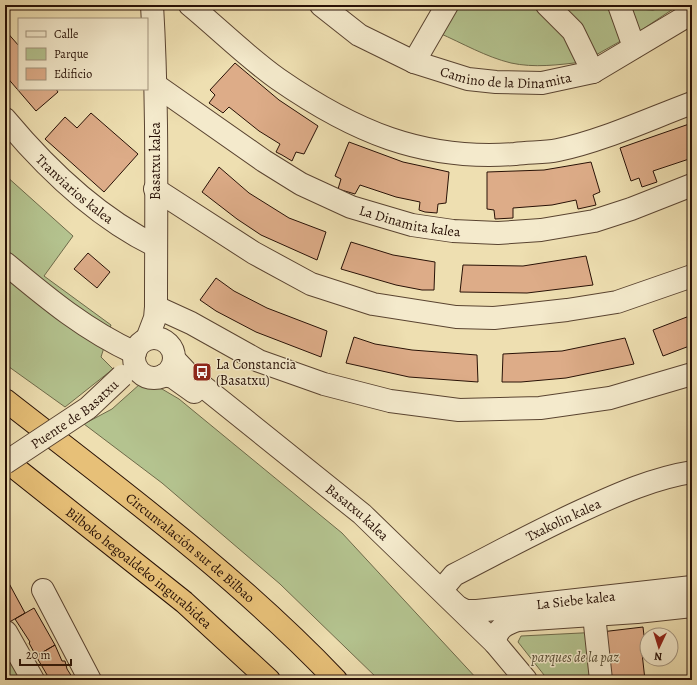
<svg xmlns="http://www.w3.org/2000/svg" width="697" height="685" font-family="Alegreya,serif">
  <rect width="100%" height="100%" fill="#eedfb1"/>
  <filter id="stains"><feTurbulence type="fractalNoise" baseFrequency=".005" numOctaves="4"/><feColorMatrix values="0 0 0 0 .2 0 0 0 0 .09 0 0 0 0 .02 0 0 0 .5 -.17"/></filter>
  <radialGradient id="worn" r=".72"><stop offset=".6" stop-color="#630" stop-opacity="0"/><stop offset="1" stop-color="#630" stop-opacity=".3"/></radialGradient>
  <path fill="#b4c38f" stroke="#6e6a4a" d="M454,5H532L546,14L569,36L582,62C558,65 534,68 511,63C486,57 462,43 439,33Z
    M557,5H602L618,17L626,38L594,56Z
    M671,5H679L634,35L625,8L653,10Z
    M5,175L73,236L44,276L111,325L101,357L113,369L65,407L5,364Z
    M140,384L162,389L179,399L342,533L478,680H379L280,584L162,483L84,424L112,409Z
    M601,632L606,680H548L518,642L521,636Z
    M5,643L25,680H5Z"/>
  <path fill="#ddac88" stroke="#281106" d="M5,30L19,46V89H56L58,92L36,111L5,75Z
    M235,63L279,100L318,126L304,154L296,152L292,161L282,155L276,152L280,144L259,131L229,107L223,113L209,103L215,95L210,90Z
    M91,113L138,154L104,192L45,139L65,117L77,128Z
    M692,123V158L653,171L657,182L642,187L639,178L631,181L620,148Z
    M349,142L403,162L449,172L446,203L438,204L437,213L425,212L419,210L420,202L396,197L360,185L355,194L338,189L341,179L335,176Z
    M591,162L600,192L593,195L596,205L578,209L576,200L552,205L513,208V218L495,219L494,210L487,209V172L544,170Z
    M219,167L249,193L289,218L326,232L317,260L261,235L237,219L202,192Z
    M351,242L393,255L435,262L434,290H422L396,285L341,269Z
    M88,253L110,272L97,288L74,269Z
    M586,256L593,285L527,293L460,292L463,265L523,266Z
    M216,278L234,291L267,308L327,331L321,357L256,332L216,311L200,300Z
    M692,315V345L663,356L653,330Z
    M354,337L375,344L412,350L477,355L478,382L409,377L346,363Z
    M625,338L634,364L566,378L521,382H502L503,354L562,351Z
    M5,576L25,613L6,624L5,622Z
    M34,608L55,645L36,656L29,643L30,642L15,619Z
    M643,627L646,653H642L645,680H606L601,632Z
    M55,645L62,661H65L67,669L74,680H50L36,656Z
    M692,675V680H647Z"/>
  <g fill="none" stroke-linecap="round" stroke-linejoin="round">
    <defs>
      <g id="minor">
        <path d="M190,5C219,29 247,57 278,79C353,131 422,161 515,154C529,152 544,153 558,150C602,141 649,119 692,103"/>
        <path id="s1" d="M321,5L359,35L414,62L468,79L496,82L542,83L593,72L692,13"/>
        <path d="M547,5L573,31L593,72"/>
        <path d="M619,5L634,47"/>
        <path d="M414,62L447,5"/>
        <path id="s2" d="M157,86L264,161L301,184L351,207L412,225L453,231L498,233L541,230L594,221L631,209L692,185"/>
        <path id="s3" d="M5,119C46,168 98,218 156,246"/>
        <path d="M155,189L254,253L311,284L373,304L456,317L494,318L567,310L617,302L692,276"/>
        <path d="M5,263C47,298 85,330 135,353"/>
        <path d="M156,307L191,323L259,361L324,384L390,401L459,410L540,408L610,398L692,374"/>
        <circle cx="154" cy="358" r="20"/>
        <path d="M147,339L155,318L156,307C156,206 158,105 152,5"/>
        <path id="s4" d="M174,359L190,376L362,514L495,643L526,680"/>
        <path d="M164,375L173,377L194,392"/>
        <path id="s5" d="M444,587L454,575C497,553 539,530 583,510C618,494 654,478 692,472"/>
        <path d="M43,590L90,680"/>
        <path id="s6" d="M460,608L466,611H477L692,587"/>
        <path d="M594,615L601,680"/>
        <path d="M6,632L33,680"/>
        <path d="M495,643C496,629 505,624 518,620L637,612L692,606"/>
      </g>
      <g id="highway">
        <path id="s7" d="M5,400C119,489 236,575 336,680"/>
        <path id="s8" d="M5,460L184,602L269,680"/>
      </g>
    </defs>
    <use href="#minor" stroke="#5a4431" stroke-width="24"/>
    <use href="#highway" stroke="#281106" stroke-width="24"/>
    <use href="#minor" stroke="#f4eacc" stroke-width="22"/>
    <use href="#highway" stroke="#e7c078" stroke-width="22"/>
    <defs>
      <g id="minor-bridge">
        <path id="s9" d="M5,463L88,408L122,376"/>
      </g>
    </defs>
    <use href="#minor-bridge" stroke="#5a4431" stroke-width="24" stroke-linecap="butt"/>
    <use href="#minor-bridge" stroke="#f4eacc" stroke-width="22"/>
  </g>
  <defs>
    <symbol id="bus-square" viewBox="-11 -11 22 22"><rect x="-9" y="-9" width="18" height="18" rx="4" fill="#8f2418" stroke="#f4eacc"/><path d="M-5-6H5V4H4V6H2V4H-2V6H-4V4H-5ZM-3.5-4V0h7V-4ZM-3.5 1.2v1.5H-2V1.2ZM2 1.2v1.5H3.5V1.2Z" fill="#fff"/></symbol>
  </defs>
  <g fill-rule="evenodd">
    <use href="#bus-square" x="191" y="361" width="22" height="22"/>
  </g>
  <g text-anchor="middle" stroke-width="3" stroke-linejoin="round" paint-order="stroke">
    <g font-size="14" fill="#281106" stroke="#f4eacc">
      <text dy="5" stroke="none"><textPath href="#s1" startOffset="204">Camino de la Dinamita</textPath></text>
      <text transform="translate(155 161) rotate(-90)" y="5">Basatxu kalea</text>
      <text dy="5" stroke="none"><textPath href="#s3" startOffset="99">Tranviarios kalea</textPath></text>
      <text dy="5" stroke="none"><textPath href="#s2" startOffset="290">La Dinamita kalea</textPath></text>
      <text dy="5" stroke="none"><textPath href="#s9" startOffset="85">Puente de Basatxu</textPath></text>
      <text dy="5" stroke="none"><textPath href="#s4" startOffset="239">Basatxu kalea</textPath></text>
      <text dy="5" stroke="none"><textPath href="#s5" startOffset="138">Txakolin kalea</textPath></text>
      <text dy="5" stroke="none"><textPath href="#s7" startOffset="237">Circunvalación sur de Bilbao</textPath></text>
      <text dy="5" stroke="none"><textPath href="#s8" startOffset="172">Bilboko hegoaldeko ingurabidea</textPath></text>
      <text dy="5" stroke="none"><textPath href="#s6" startOffset="117">La Siebe kalea</textPath></text>
    </g>
    <g font-size="14" fill="#281106" stroke="#f4eacc" text-anchor="start">
      <text x="216" y="369">La Constancia<tspan x="216" dy="16">(Basatxu)</tspan></text>
    </g>
    <g font-size="14" font-style="italic" fill="#594f36" stroke="#f4eacc">
      <text x="575" y="662">parques de la paz</text>
    </g>
  </g>
  <rect width="697" height="685" fill="none" stroke="#eedfb1" stroke-width="20"/>
  <rect x="6" y="6" width="685" height="673" fill="none" stroke="#281106" stroke-width="2"/>
  <rect x="10" y="10" width="677" height="665" fill="none" stroke="#281106"/>
  <rect x="18" y="18" width="130" height="72" fill="#f4eacc" stroke="#a2937d"/>
  <rect x="26" y="31" width="20" height="6" fill="#f4eacc" stroke="#a2937d"/>
  <text x="54" y="38" font-size="12" fill="#281106">Calle</text>
  <rect x="26" y="48" width="20" height="12" fill="#b4c38f" stroke="#a2937d"/>
  <text x="54" y="58" font-size="12" fill="#281106">Parque</text>
  <rect x="26" y="68" width="20" height="12" fill="#ddac88" stroke="#a2937d"/>
  <text x="54" y="78" font-size="12" fill="#281106">Edificio</text>
  <g transform="translate(659 647) rotate(184)"><circle r="19" fill="#f4eacc" stroke="#a2937d"/>
  <path d="M0-3L7 15L0 10L-7 15Z" fill="#8f2418"/>
  <text y="-6" font-size="11" font-weight="bold" text-anchor="middle" fill="#281106">N</text>
  </g>
  <path d="M20 659v6h51v-6" fill="none" stroke="#281106" stroke-width="2"/>
  <text x="26" y="659" font-size="12" fill="#281106" stroke="#f4eacc" stroke-width="3" paint-order="stroke">20 m</text>
  <rect width="100%" height="100%" filter="url(#stains)"/>
  <rect width="100%" height="100%" fill="url(#worn)"/>
</svg>
